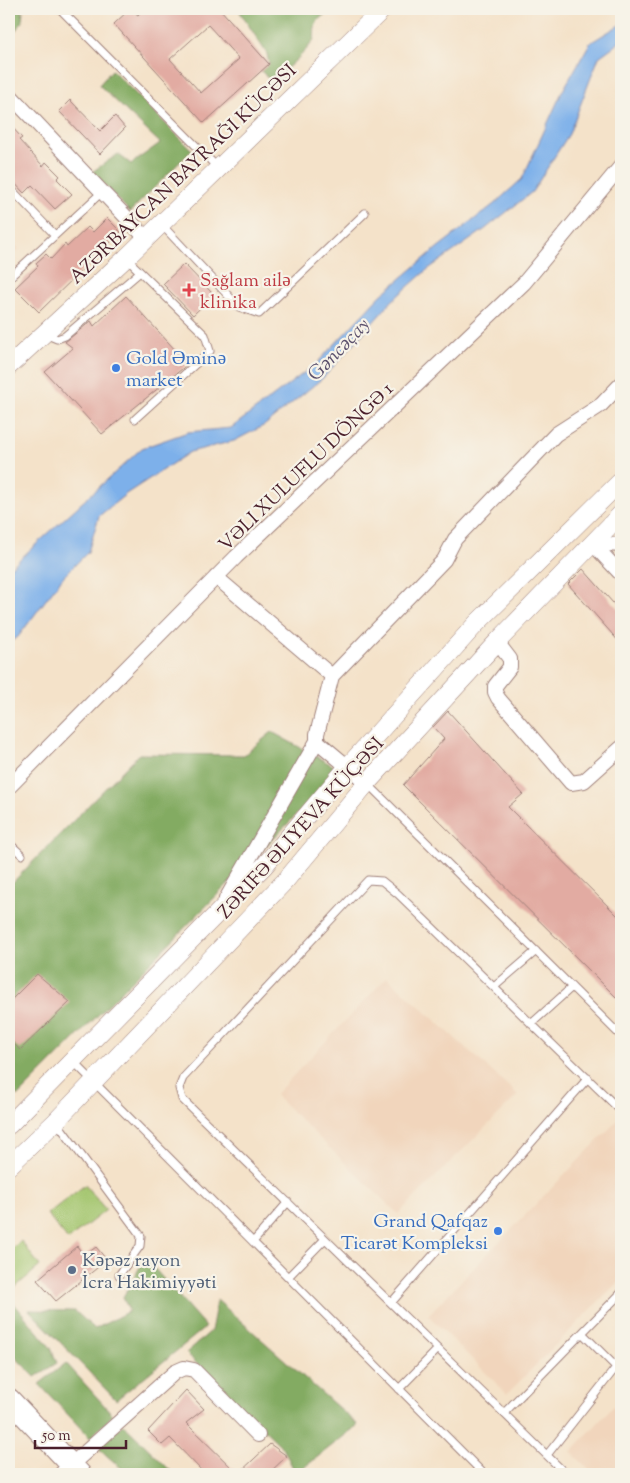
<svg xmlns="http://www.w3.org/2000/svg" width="630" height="1483" font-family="'Sorts Mill Goudy',serif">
  <rect width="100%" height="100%" fill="#f7f3e8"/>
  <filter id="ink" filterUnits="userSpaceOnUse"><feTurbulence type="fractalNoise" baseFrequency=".02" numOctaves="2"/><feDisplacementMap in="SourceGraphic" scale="10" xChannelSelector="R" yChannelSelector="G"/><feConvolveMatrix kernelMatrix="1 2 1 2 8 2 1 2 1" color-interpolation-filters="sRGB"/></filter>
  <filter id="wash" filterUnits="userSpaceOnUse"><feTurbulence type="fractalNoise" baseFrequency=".0096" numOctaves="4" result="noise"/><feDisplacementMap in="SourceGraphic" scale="20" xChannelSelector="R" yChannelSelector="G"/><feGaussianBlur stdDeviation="1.12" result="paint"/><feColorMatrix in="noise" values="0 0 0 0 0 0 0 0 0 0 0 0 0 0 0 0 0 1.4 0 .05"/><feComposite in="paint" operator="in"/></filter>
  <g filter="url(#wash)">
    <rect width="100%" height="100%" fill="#f4e2c9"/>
    <path fill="#f1d5bc" d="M9,238L19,249L9,258Z
      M387,977L518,1095L398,1214L275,1095Z
      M618,1120L621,1123V1279L507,1394L428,1315Z
      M621,1398V1474H594L571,1452Z"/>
    <path fill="#a4c670" stroke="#77724e" d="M85,1185L106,1210L68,1240L47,1214Z
      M21,1241L40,1266L12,1290L9,1286V1251Z"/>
    <path fill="#83ab62" stroke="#666546" d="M9,9H23L22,22L9,39Z
      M238,9H334C327,14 317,17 315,27C314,31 315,36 314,39C309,50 280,76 270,80L261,71L269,64L267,54Z
      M112,70L192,150L130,212L92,172L118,154L131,164L160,143L99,85Z
      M272,732L341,770L18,1096L9,1087V886L139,754L244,755Z
      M145,1258L206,1327L116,1400L29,1310L75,1311L95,1329L129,1311L123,1297Z
      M217,1300L358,1425L296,1474L283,1448L186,1353L211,1331Z
      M12,1301L51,1348L57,1363L35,1377L9,1351V1305Z
      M66,1363L113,1415L90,1438L39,1384Z
      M123,1424L171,1471L165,1474H128L98,1448Z"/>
    <path fill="#7db0ea" stroke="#64688a" d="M621,24V41L599,57L569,134L532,192L484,230L427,270L393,300L324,377L265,425L234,441L190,452L126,494L99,516L88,552L63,577L18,637L9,643V569L142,448L188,432L231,428L317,363L380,296L437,248L493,205L522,179L562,92L590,43Z"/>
    <g id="blocks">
      <path fill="#e2aba2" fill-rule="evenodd" d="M130,9L138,15L144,9H220L269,64L204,123L114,24ZM208,25L239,59L201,93L170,59Z
        M70,100L100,131L115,116L125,128L100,154L59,111Z
        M9,124L22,138L19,140L43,166L46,162L60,176L57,179L72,194L55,209L32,185L24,193L9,177Z
        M107,218L121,232L39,312L15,288L38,266L36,263L46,254L51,259L65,244L67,247L88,227L93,232Z
        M184,264L214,295L193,315L163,284Z
        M126,296L188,364L102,434L45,372L73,348L65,342L91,321L94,326Z
        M583,569L621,612V644L568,584Z
        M448,711L523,794L508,807L621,919V1002L403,785L444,739L433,727Z
        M37,974L70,1002L20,1050L9,1039V1002Z
        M77,1246L84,1256L96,1247L107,1260L56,1301L37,1280Z
        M186,1390L204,1409L186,1423L238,1474L270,1444L287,1456L268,1474H205L170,1438L162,1445L148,1431Z"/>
    </g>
  </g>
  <g filter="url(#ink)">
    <use href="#blocks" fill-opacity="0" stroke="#9f807a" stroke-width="1"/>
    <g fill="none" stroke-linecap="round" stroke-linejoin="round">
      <defs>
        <path id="service" d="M60,9L218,168
          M9,187L55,235
          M161,224L239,307L259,314L365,213
          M126,258L205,335L210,351L135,419
          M9,278L102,192
          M45,334L57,339L65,336L140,272
          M367,783L621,1036
          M9,843L22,855
          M494,987L536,951
          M531,1024L572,987
          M73,1061L484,1474
          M56,1121L141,1236L140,1246L119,1275
          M253,1242L288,1202
          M288,1277L325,1239
          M391,1303L588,1078
          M582,1333L616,1367
          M399,1389L438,1349
          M504,1413L621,1293
          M547,1455L621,1361
          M551,1474L559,1467
          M566,1474L182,1099L179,1088L183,1078L368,880L382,881L398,894L621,1111"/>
        <path id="minor" d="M9,94L146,238
          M592,543L621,574
          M592,543L621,545
          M216,577L332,676L317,734V741L367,783
          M497,642L510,659V667L495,686V692L498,698L571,783L584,781L621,748
          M332,676L444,560L455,539L556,434L601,405L621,384
          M9,787L236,557L524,283L621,166
          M226,899L317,741
          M61,1474L175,1372L184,1368L194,1370L258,1435"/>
        <path id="tertiary" d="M9,366L126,258L383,9
          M9,1125L264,866L351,763L476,624L621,481
          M9,1166L56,1121L286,880L367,783L497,642L621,514"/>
        <path id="primary" d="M9,1399L80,1474"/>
      </defs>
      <use href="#service" stroke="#9f807a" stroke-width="9"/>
      <use href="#minor" stroke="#9f807a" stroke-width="16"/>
      <use href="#tertiary" stroke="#9f807a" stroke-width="19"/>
      <use href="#primary" stroke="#9f807a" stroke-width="23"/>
      <use href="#service" stroke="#fff" stroke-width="7"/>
      <use href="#minor" stroke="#fff" stroke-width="14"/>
      <use href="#tertiary" stroke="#fff" stroke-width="18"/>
      <use href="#primary" stroke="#fff" stroke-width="21"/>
    </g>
  </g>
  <path fill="#e0444e" stroke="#f7f3e8" stroke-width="2" d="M186.5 282.5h5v5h5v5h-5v5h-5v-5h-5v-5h5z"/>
  <g fill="#3f7fe0" stroke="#f7f3e8" stroke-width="2">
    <circle cx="116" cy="368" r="5"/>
    <circle cx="498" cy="1231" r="5"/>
  </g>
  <circle fill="#5c6f8a" stroke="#f7f3e8" stroke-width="2" cx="72" cy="1270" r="5"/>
  <g text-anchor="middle" stroke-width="4.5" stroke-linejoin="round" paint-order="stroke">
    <g font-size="19" fill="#4a1f2b" stroke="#f7f3e8">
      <text transform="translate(182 173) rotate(-44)" y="7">AZƏRBAYCAN BAYRAĞI KÜÇƏSI</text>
      <text transform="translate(305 466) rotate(-44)" y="7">VƏLI XULUFLU DÖNGƏ 1</text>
      <text transform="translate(300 827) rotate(-48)" y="7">ZƏRIFƏ ƏLIYEVA KÜÇƏSI</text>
    </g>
    <g font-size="19" fill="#be3a42" stroke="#f7f3e8" text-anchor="start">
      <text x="200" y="286">Sağlam ailə<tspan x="200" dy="22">klinika</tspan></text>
    </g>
    <g font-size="19" fill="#366cbe" stroke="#f7f3e8" text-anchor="start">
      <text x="126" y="364">Gold Əminə<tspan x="126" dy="22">market</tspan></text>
      <text x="488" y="1227" text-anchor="end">Grand Qafqaz<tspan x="488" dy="22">Ticarət Kompleksi</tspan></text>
    </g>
    <g font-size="19" fill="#4e5e75" stroke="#f7f3e8" text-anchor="start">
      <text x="82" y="1266">Kəpəz rayon<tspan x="82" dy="22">İcra Hakimiyyəti</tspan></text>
    </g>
    <g font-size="20" font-style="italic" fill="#5c526e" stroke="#f7f3e8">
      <text transform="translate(338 349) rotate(-46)" y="7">Gəncəçay</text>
    </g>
  </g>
  <rect width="630" height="1483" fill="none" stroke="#f7f3e8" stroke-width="30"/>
  <path d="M35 1440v8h91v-8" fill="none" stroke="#4a1f2b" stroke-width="2.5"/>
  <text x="42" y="1440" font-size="15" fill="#4a1f2b" stroke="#f7f3e8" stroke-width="4" paint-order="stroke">50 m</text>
</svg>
